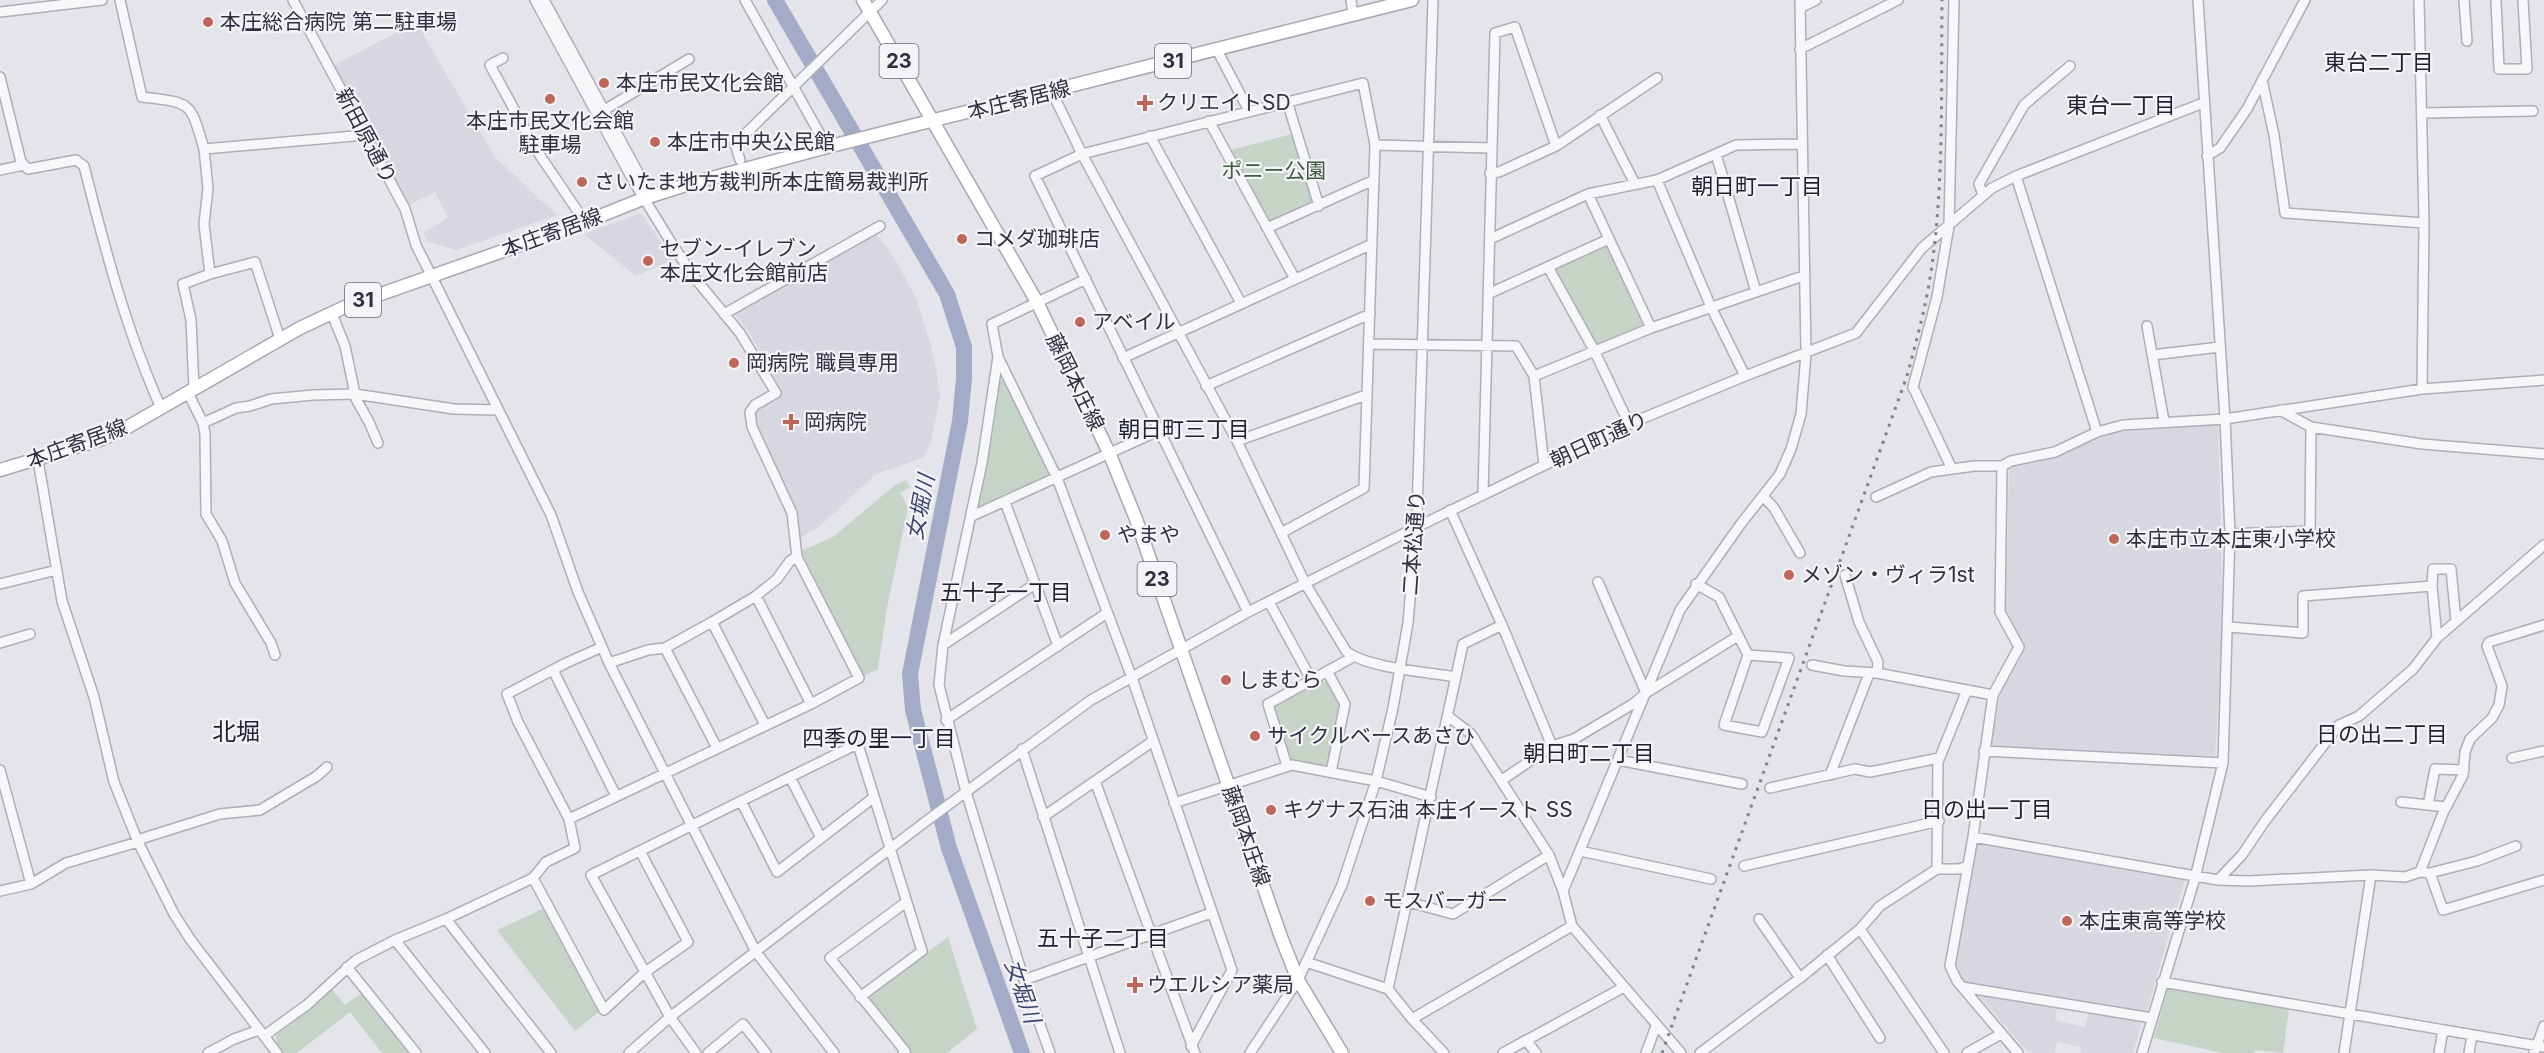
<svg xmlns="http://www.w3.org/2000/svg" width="2544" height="1053" font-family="Inter,'Noto Sans JP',sans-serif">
  <rect width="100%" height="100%" fill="#e4e5ea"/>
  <path fill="#d6d7df" d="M419,21L425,38L495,157L557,215L456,250L428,242L423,233L448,218L435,192L409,205L334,65Z
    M641,213L673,260L636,276L584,234Z
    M876,234L895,259L916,298L930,342L937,372L940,397L931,442L923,458L876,474L820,526L800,538L798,514L755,423V413L759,407L782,392L748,330L734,313Z
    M2218,425L2223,622L2215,757L1991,747L2000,694L2023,645L2006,610L2009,467L2058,454L2114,432Z
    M1977,842L2185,879L2146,1014L1964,982L1954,964Z
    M1976,992L2057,1006L2055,1020L2085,1027L2089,1011L2142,1021L2133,1053H2081V1047L2057,1042L2055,1053H2032L2024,1048Z"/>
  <path fill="#c6d3c7" d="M1292,134L1313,199L1312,204L1270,222L1267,221L1231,150Z
    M1605,246L1609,247L1643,323L1641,328L1600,344L1595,343L1554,273V270Z
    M1005,379L1050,470L1048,475L985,507L978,505L992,439L1000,381Z
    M906,480L910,487L900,493L908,507L887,608L878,669L864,676L801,551L833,537L895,485Z
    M1322,680L1327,682L1339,705L1328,764L1325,766L1292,762L1273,710L1274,705Z
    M545,908L600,1011L575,1031L497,930Z
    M948,937L977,1029L947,1053H911L870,1002L872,993Z
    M2168,988L2289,1009L2283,1053L2255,1050L2254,1053H2223L2154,1038Z
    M332,989L345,1005L362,993L409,1053H382L350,1012L297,1053H283L277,1045L276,1035L293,1023Z"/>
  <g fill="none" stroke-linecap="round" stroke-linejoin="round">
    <path stroke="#a4abc6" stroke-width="16" d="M775,0L947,294L964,347V378L960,421L910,674L913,710L949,848L1022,1053"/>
    <defs>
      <path id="minor" d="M120,0L142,97C192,103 190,101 204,149L365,135
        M293,0L405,209L416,245L551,515L578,592L609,663L756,952L834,1053
        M535,0L634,182L672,244L694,277L740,333L776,393L755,405L750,412L752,427L792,513L797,557L859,678L811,704L569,819
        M544,0L641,178L644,193
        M745,0L827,147
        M1351,0L1353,15
        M2419,0L2424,223L2422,389
        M2464,0L2467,41
        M2496,0L2499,69H2527L2523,0
        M1800,8L1816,0
        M0,12L102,0
        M1800,49L1898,0
        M1217,50L1249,111
        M503,58L490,65L535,148L585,222
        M0,77L21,162L28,169L76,160L84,166C105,249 126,330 161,408
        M2262,80L2274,135L2285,213L2424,223
        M1052,92L1082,154L1237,441L1305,583L1346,651C1366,668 1429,672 1456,677
        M1287,101L1319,206
        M601,112L689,59
        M2422,113L2533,111
        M1600,115L1635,184
        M1209,121L1295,279
        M1150,136L1241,303
        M1375,145L1490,148
        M204,149L208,188L204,224L210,274L255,262L280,339
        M1716,154L1756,292
        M2207,156L2220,148L2247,109L2305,0
        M740,160L735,144L882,0
        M0,170L24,165
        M1490,173L1499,172L1556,146L1657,78
        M2016,176L2097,432
        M1657,180L1711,307L1745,376
        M1588,194L1651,328
        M1983,195L1979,184L2024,105L2070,66
        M1267,228L1374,180
        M1490,239L1588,194L1657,180L1736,145L1801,144
        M1548,267L1594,350L1629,424
        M1086,279L992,324L998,357L1057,478L1132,678L1232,970L1191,1046
        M1488,294L1609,239
        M332,314L345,346L356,399L369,422L378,443
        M724,314L880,226
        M2147,326L2164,421
        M1369,344L1516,346L1534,376L1544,465
        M2152,355L2220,347
        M998,357L982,463L943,645L939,685L966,792L1024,980L1050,1053
        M1123,358L1372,244
        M1534,376L1651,328L1803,276
        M1206,386L1370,314
        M194,389L191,320L183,284L210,274
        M188,393L203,423L205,434L206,514L222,541L235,583L271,643L275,655
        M2280,410L2311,427L2422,444L2544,454
        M203,423L236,408L250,406L271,399L313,395L355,394L454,409L497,410
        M1237,441L1366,395
        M38,460L62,601L94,697L114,782L138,842L174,914L190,939L277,1053
        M1952,469L1913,387L1937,297L1949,226L1954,0
        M1483,495L1495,33L1515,27L1556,146
        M1763,496L1774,508L1800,553
        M1876,497L1931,472L1974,466H2002
        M1005,502L1058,646
        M1450,510L1502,625L1552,746
        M972,516L1158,431
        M2230,534L2310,531L2311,427
        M1845,575L1859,622L1878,662L1877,673
        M1598,582L1646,693
        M0,584L57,570
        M1696,584L1719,597L1748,655L1724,725L1762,732L1789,658L1748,655
        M2432,586L2433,569H2451L2456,621
        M756,596L811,704
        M1269,602L1312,681
        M1248,612L1035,176L1082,154L1363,83L1375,145L1364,488L1281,533
        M712,622L765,725
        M2229,627L2303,633V596L2432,586L2437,638
        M0,643L30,634
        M943,645L1035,584
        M665,648L717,748
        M609,663L648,650L665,648L712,622L756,596L777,579L790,561L797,557
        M1812,665L1844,671L1877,673L1993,695
        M553,670L616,796
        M1328,673L1345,704L1331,772
        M1448,716L1471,734L1549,855L1563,891L1572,926L1681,1053
        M946,720L1107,613
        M1022,749L1120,1053
        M1984,751L2223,763
        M2512,758L2544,751
        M1618,760L1742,784
        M1287,766L1268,704L1353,657
        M0,770L31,884
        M1830,775L1869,674
        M790,777L821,838
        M1502,780L1552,746L1574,739L1633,704L1646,693L1738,636
        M1095,781L1195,1053
        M1770,788L1855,769L1870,772L1939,758
        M741,801L777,872L873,798
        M2401,802L2446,807
        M1174,803L1292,765L1376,781L1431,797
        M2428,805L2435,769L2464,770
        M1043,817L1153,741
        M1973,837L2218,880L2249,881L2371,875L2405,877L2420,872L2430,873L2443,910L2544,880
        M137,840L220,814L260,810L317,776L327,767
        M1580,851L1711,879
        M1744,866L1939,821
        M1937,869L1938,762L1967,690
        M2420,872L2443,813L2463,775L2465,752L2470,739L2492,718L2499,705L2502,686L2487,646L2489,642L2544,625
        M2430,873L2477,861L2516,846
        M533,878L604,1010L644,973L688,942L640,851
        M2218,880L2242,855L2265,821L2339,725L2359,716L2413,669L2437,638L2544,545
        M0,891L31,884L66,863L138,842
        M1563,891L1680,610L1740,525L1780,474L1791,449L1801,414L1806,354L1800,0
        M1408,902L1453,914L1549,855
        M446,919L551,1053
        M1759,919L1800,978
        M1860,929L1944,1053
        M395,940L485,1053
        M1827,955L1880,1038
        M1306,962L1388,989L1412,1019L1444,1053
        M347,967L416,1053
        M1024,980L1211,913
        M2162,982L2544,1047
        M1962,987L2152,1018
        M1388,989L1463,644L1502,625
        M1412,1019L1572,926
        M264,1036L308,1004L356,960L395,940L446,919L533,878L546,862L575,848L569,819L518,722L507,694L566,663L602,647
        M1526,1040L1536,1053
        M208,1053L234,1039L259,1030
        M629,1053L670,1017L925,822L1091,700L1248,612L1417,527L1629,424L1745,376L1856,333L1922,248L1992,188L2016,176L2203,103
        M696,1053L670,1017L591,875L853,746L859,748L922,951L860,997
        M708,1053L743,1024L766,1053
        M903,1053L905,1051L830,958L905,903
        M1250,1053L1298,980L1342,885L1376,781L1393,708L1408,623L1417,514L1433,0
        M1503,1053L1624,987
        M1646,1053L1656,1026
        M1700,1053L1800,978L1860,929L1880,906L1937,869H1959L1968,866
        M1967,1053L2001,1034
        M2018,1053L1957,981L1950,966L1973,837L1993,695L2019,647L2000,612L2002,466L2011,461L2055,452L2097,432L2123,425L2225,419L2422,389L2544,380
        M2142,1053L2195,878L2223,763L2230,534L2225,419L2198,0
        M2344,1053L2371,875
        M2439,1053L2443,1030
        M2469,1053L2472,1035
        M2534,1053L2544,1026"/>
      <path id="major" d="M863,0L1037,302L1110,455L1136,519L1281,937L1298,980L1342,1053
        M0,470L102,439L126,428L300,328L347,306L585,222L645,198L689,184L827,147L1412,0"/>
    </defs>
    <use href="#minor" stroke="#adaeb7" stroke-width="12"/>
    <use href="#major" stroke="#a5a7b5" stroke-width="15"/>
    <use href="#minor" stroke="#f6f7f9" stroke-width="9"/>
    <use href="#major" stroke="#fff" stroke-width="12"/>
    <path stroke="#7f8192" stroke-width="3" stroke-dasharray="3 6" stroke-linecap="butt" d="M1662,1053L1907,376C1917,339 1927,302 1932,265C1944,178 1941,88 1942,0"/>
  </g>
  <g fill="#c06658" stroke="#f4f4f8" stroke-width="2">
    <circle cx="208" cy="22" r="6"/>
    <circle cx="604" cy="83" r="6"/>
    <circle cx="550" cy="99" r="6"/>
    <path d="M1142 94h6v6h6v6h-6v6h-6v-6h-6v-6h6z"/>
    <circle cx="655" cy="142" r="6"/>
    <circle cx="582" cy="182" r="6"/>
    <circle cx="962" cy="239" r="6"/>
    <circle cx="648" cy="261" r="6"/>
    <circle cx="1080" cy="322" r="6"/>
    <circle cx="734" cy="363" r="6"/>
    <path d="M788 413h6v6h6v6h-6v6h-6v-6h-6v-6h6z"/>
    <circle cx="1105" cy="535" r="6"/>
    <circle cx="2114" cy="539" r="6"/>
    <circle cx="1789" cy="575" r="6"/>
    <circle cx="1226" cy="680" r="6"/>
    <circle cx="1255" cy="736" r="6"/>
    <circle cx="1271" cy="810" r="6"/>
    <circle cx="1370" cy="901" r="6"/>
    <circle cx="2067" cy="921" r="6"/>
    <path d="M1132 976h6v6h6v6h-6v6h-6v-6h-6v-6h6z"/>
  </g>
  <g text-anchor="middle" stroke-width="4.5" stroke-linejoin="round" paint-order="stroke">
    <g fill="#f4f4f8" stroke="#696a78" stroke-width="1.5">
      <rect x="879.5" y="44" width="39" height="34" rx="4.5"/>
      <rect x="1155" y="44" width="36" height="34" rx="4.5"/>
      <rect x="345" y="283" width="36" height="34" rx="4.5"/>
      <rect x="1137.5" y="562" width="39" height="34" rx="4.5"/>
    </g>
    <g font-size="20" font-weight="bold" fill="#2e2f41">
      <text x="899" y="68">23</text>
      <text x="1173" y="68">31</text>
      <text x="363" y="307">31</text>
      <text x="1157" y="586">23</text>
    </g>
    <g font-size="21" fill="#2e2f41" stroke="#f4f4f8" text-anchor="start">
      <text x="220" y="29">本庄総合病院 第二駐車場</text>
      <text x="616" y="90">本庄市民文化会館</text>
      <text x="1157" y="110">クリエイトSD</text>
      <text x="550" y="128" text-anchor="middle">本庄市民文化会館<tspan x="550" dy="24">駐車場</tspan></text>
      <text x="667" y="149">本庄市中央公民館</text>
      <text x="594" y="189">さいたま地方裁判所本庄簡易裁判所</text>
      <text x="974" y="246">コメダ珈琲店</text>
      <text x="660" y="256">セブン-イレブン<tspan x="660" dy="24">本庄文化会館前店</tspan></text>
      <text x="1092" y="329">アベイル</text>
      <text x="746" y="370">岡病院 職員専用</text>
      <text x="804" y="429">岡病院</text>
      <text x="1117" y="542">やまや</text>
      <text x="2126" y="546">本庄市立本庄東小学校</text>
      <text x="1801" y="582">メゾン・ヴィラ1st</text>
      <text x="1238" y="687">しまむら</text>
      <text x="1267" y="743">サイクルベースあさひ</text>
      <text x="1283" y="817">キグナス石油 本庄イースト SS</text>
      <text x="1382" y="908">モスバーガー</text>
      <text x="2079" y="928">本庄東高等学校</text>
      <text x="1147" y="992">ウエルシア薬局</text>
    </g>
    <g font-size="21" fill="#2e2f41" stroke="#f4f4f8">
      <text transform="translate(1019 100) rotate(-14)" y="7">本庄寄居線</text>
      <text transform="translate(366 136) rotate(62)" y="7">新田原通り</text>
      <text transform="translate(552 233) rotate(-20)" y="7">本庄寄居線</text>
      <text transform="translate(1075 382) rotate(64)" y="7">藤岡本庄線</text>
      <text transform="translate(1599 440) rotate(-25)" y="7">朝日町通り</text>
      <text transform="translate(77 444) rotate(-20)" y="7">本庄寄居線</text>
      <text transform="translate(1414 543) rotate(-86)" y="7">二本松通り</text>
      <text transform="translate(1246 836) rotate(71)" y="7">藤岡本庄線</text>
    </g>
    <g font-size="21" fill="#3c5b3f" stroke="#f4f4f8">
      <text x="1274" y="178">ポニー公園</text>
    </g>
    <g font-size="22" fill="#1f2132" stroke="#f4f4f8">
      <text x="2379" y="70">東台二丁目</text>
      <text x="2121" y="113">東台一丁目</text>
      <text x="1757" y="194">朝日町一丁目</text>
      <text x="1184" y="437">朝日町三丁目</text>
      <text x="1006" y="600">五十子一丁目</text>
      <text x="2382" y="742">日の出二丁目</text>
      <text x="879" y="746">四季の里一丁目</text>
      <text x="1589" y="761">朝日町二丁目</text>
      <text x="1987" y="817">日の出一丁目</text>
      <text x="1103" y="946">五十子二丁目</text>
    </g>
    <g font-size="22" font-style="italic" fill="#3c4571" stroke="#f4f4f8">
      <text transform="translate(920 507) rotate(-79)" y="8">女堀川</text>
      <text transform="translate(1023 991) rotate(71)" y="8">女堀川</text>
    </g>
    <g font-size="24" fill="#1f2132" stroke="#f4f4f8">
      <text x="236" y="740">北堀</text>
    </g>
  </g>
</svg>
